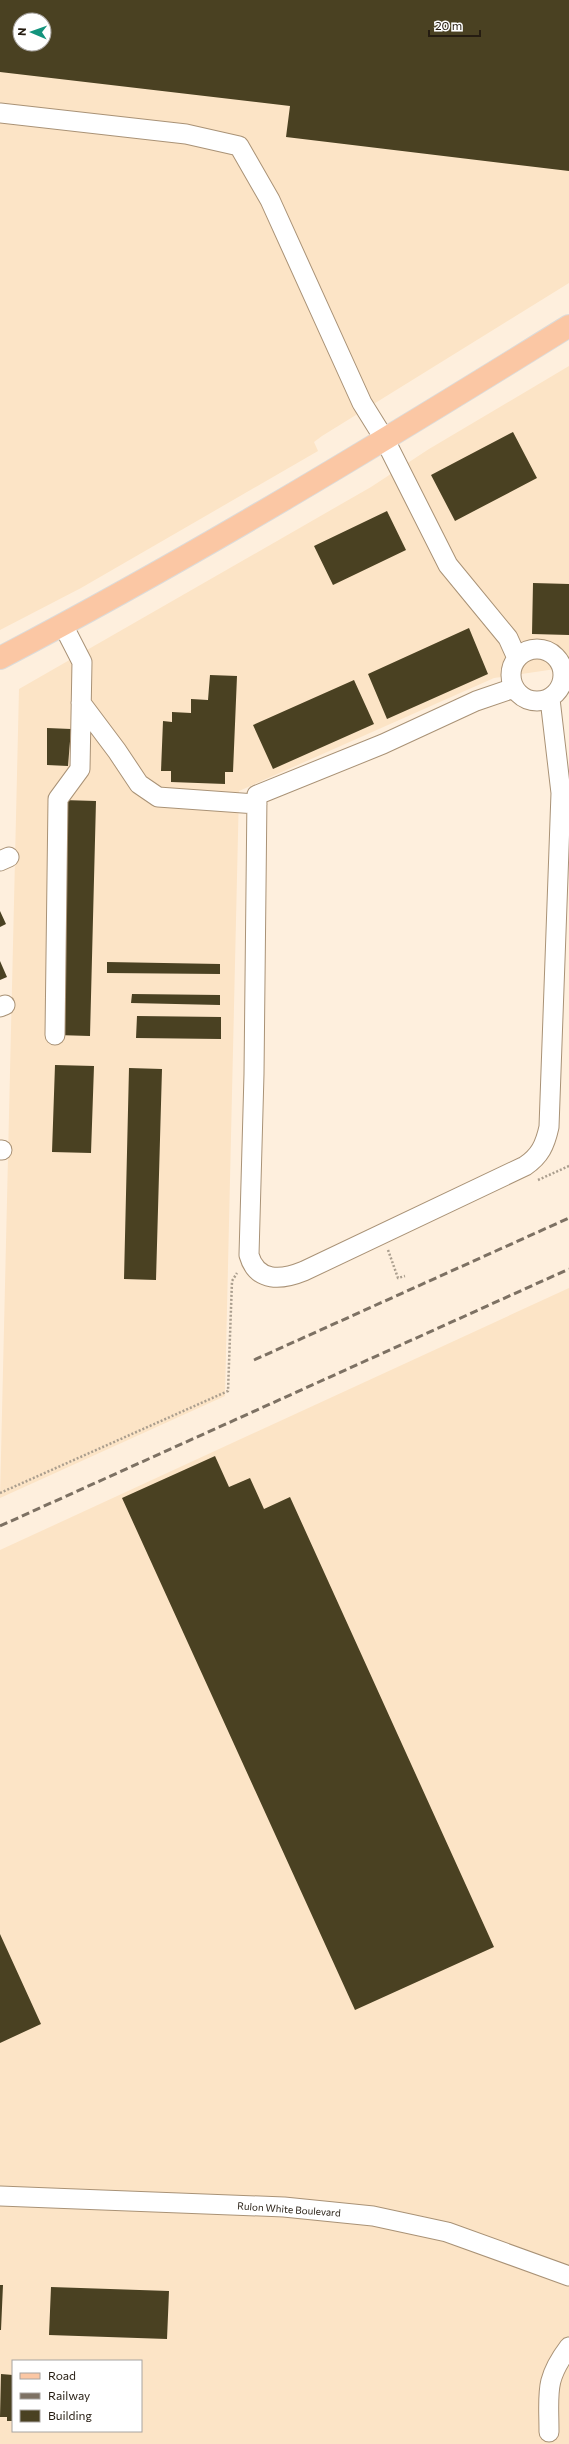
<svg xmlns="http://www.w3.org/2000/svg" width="569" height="2444" font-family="Commissioner,sans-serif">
  <rect width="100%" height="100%" fill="#feefdd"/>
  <path fill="#fce4c6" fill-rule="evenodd" d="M0,0H569V283L322,436L314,442L318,451L81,588L0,630ZM20,20H44V44H20Z
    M569,366V667L494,678L239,791L225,1396L0,1498L19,689L371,487L429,449Z
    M569,1288V2444H0V1550ZM13,2361H141V2431H13Z"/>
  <path fill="#4a4122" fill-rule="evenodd" d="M0,0H569V171L286,137L290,106L0,72ZM20,20H44V44H20Z
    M513,432L537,478L455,521L431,475Z
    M387,511L406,550L333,585L314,546Z
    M533,583L569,584V635L532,634Z
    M469,628L488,674L387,719L368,674Z
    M210,675L237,676L233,772H225V784L171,782V771H161L163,721L172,722V712L191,713V699L208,700Z
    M354,680L374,724L273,769L253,725Z
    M47,728L71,729L68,766L47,765Z
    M63,800L96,801L90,1036L57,1035Z
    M0,911L6,924L0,927Z
    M0,961L7,977L0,980Z
    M107,962L220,964V974L107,973Z
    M132,994L220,995V1005L131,1003Z
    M137,1016L221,1017V1039L136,1038Z
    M55,1065L94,1066L91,1153L52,1152Z
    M129,1068L162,1069L156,1280L124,1279Z
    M215,1456L229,1487L250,1478L264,1509L290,1497L494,1947L355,2010L122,1498Z
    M0,1934L41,2024L0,2043Z
    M0,2285H3L1,2330H0Z
    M51,2287L169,2291L167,2339L49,2335Z
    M1,2374L13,2375V2421H7V2417H0Z"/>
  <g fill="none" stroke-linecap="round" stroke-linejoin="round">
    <defs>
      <path id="minor" d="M0,113L186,134L239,146L270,200L362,403L385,440L448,565L508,638L517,658
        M511 675a26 26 0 1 1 52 0a26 26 0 1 1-52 0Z
        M514,688L476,701L383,744L257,795L254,1074L249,1255C257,1283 282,1280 304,1271L525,1166C540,1156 545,1145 549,1127L561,793L550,699
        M81,703L117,751L139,784L158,797L257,804
        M0,861L9,857
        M0,1007L5,1005
        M55,1035L58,799L80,769L82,662L63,625
        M0,1150H2
        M0,2196L284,2207L373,2216L447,2232L569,2276
        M549,2432C549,2393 544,2380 569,2347"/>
      <path id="major" d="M0,658C195,556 382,442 569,326"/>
    </defs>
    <use href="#minor" stroke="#a99276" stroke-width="21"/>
    <use href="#major" stroke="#dcdbd9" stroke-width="24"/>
    <path stroke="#aa9e8e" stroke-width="2.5" stroke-dasharray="2 2" stroke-linecap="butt" d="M538,1180L569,1166
      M388,1250L398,1278L405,1276
      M0,1493L228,1391L232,1281L237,1273"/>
    <use href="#minor" stroke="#fff" stroke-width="19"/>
    <use href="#major" stroke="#fbc7a4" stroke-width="22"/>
    <path stroke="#7d7163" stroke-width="3" stroke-dasharray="8 4" stroke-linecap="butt" d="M254,1360L569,1218
      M0,1526L569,1269"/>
  </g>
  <g text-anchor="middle" stroke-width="4" stroke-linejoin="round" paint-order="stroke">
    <g font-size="10" fill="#251c11" stroke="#fff">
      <text transform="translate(289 2209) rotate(4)" y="4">Rulon White Boulevard</text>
    </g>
  </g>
  <rect x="12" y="2360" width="130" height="72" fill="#ffffff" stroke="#a8a4a0"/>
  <rect x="20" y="2373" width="20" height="6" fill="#fbc7a4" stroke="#a8a4a0"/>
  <text x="48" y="2380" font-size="12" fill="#251c11">Road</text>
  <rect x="20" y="2393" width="20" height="6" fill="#7d7163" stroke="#a8a4a0"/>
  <text x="48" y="2400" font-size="12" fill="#251c11">Railway</text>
  <rect x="20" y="2410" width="20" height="12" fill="#4a4122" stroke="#a8a4a0"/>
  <text x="48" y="2420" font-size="12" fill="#251c11">Building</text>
  <g transform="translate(32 32) rotate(272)"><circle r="19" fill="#ffffff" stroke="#a8a4a0"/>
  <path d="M0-3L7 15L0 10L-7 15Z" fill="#13947d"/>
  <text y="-6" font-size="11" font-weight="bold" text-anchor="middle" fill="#251c11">N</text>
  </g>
  <path d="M429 30v6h51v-6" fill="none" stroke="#251c11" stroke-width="2"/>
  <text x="435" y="30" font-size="12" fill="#251c11" stroke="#ffffff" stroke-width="3" paint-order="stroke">20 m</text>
</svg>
